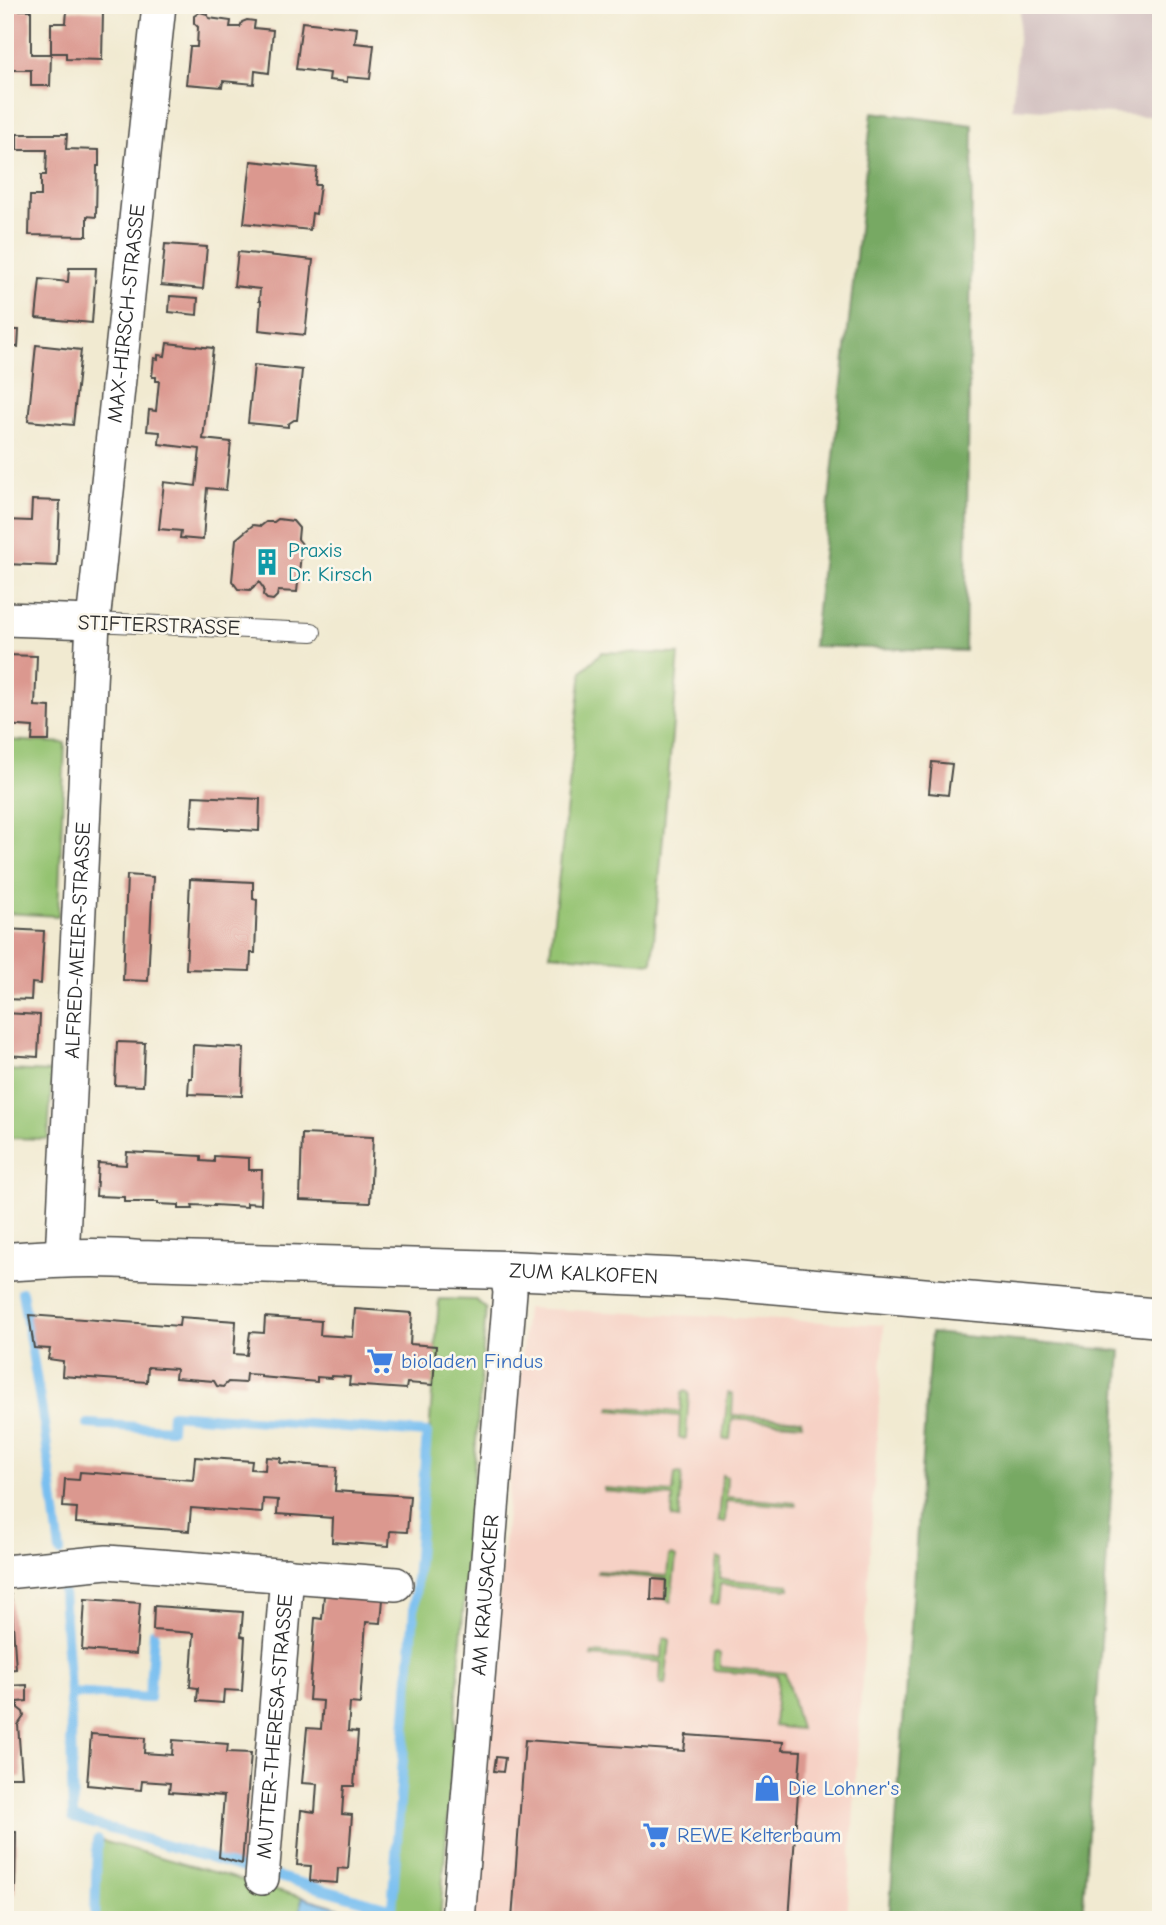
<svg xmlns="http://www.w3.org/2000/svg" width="1166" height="1925" font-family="'Comic Neue',sans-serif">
  <rect width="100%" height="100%" fill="#fbf7ec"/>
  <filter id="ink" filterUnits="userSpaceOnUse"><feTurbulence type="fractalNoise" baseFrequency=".0143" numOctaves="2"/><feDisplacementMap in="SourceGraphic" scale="14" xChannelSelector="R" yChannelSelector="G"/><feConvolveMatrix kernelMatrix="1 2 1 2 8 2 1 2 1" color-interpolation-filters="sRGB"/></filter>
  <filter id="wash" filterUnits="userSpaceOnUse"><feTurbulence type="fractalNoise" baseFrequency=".00686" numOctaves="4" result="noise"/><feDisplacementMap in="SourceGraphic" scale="28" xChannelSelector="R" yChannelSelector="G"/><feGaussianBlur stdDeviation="1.57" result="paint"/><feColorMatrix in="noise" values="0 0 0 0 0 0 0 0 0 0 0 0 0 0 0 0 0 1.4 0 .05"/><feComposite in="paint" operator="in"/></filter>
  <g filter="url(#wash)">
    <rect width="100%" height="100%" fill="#f1ead1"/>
    <path fill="#f6d1c5" d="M526,1308L884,1325L847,1920H469Z"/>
    <path fill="#d1bfbf" d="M1021,5H1161V117L1012,108Z"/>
    <path fill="#94c371" stroke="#60774e" stroke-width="2" d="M602,652L679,654L652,963L550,954L582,671Z
      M5,740L65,743L58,916L5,913Z
      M5,1070L52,1072L48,1139L5,1138Z
      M439,1299L476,1300L486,1309L440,1920H420L394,1912Z
      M685,1391L689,1393L686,1438L684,1439L679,1437L680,1416L610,1410L611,1407L680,1412L682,1393Z
      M728,1393L733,1395L732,1415L801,1420L802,1424L732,1419L730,1439L725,1440L723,1439Z
      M679,1473L682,1474L679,1519L672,1518L673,1497L604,1491V1488L673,1493L675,1474Z
      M722,1475L727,1477L726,1497L795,1503L796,1506L726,1501L725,1522H719L718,1521Z
      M672,1555L676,1557L671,1602L666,1600L667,1579L597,1573L598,1571L667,1576L669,1556Z
      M716,1558L721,1560L720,1579L789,1585V1589L720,1584L718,1604H713L711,1603Z
      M666,1638L670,1640L665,1685L660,1683L661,1662L591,1656L592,1653L662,1658L663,1639Z
      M717,1652L720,1654V1667L785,1673L800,1729L774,1726L778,1676L715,1671L712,1669L714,1653Z
      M99,1840L302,1897L300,1920H98Z"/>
    <path fill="#77a963" stroke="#516a47" stroke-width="2" d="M872,112L973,125L965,651L813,646Z
      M931,1333L1121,1351L1082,1920H889Z"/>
    <path fill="#79bff0" stroke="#52758e" stroke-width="2" d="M1161,5V40C1148,28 1152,21 1157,6Z
      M302,1897L382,1920H300Z"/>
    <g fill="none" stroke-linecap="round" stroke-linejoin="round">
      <path stroke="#79bff0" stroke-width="10" d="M22,1292L44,1424L60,1552
        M88,1424L171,1429L172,1414L427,1433L392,1909L272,1875
        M62,1578L70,1693L73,1818L257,1872
        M70,1693L149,1698L154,1632
        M95,1920L97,1840"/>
    </g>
    <g id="blocks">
      <path fill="#db988f" d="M5,10H31V54H51L50,86H31V70H5Z
        M67,10L103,11L102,60L66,59V53H51V23H66Z
        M200,12L207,14L209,18L231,21L230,27H240L242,22L247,20L255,21L254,28L273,30L269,73L255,71L254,84L223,81L222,87L186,84L190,47H197L198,27L194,23V16Z
        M302,22L357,28L355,43L374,45L370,79L347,77V82L329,80L330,73L296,69Z
        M17,134H67L66,149L99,150V166H97L96,217L87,216V236L29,235L30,196H41V175H46L47,150H17Z
        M251,161L317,168L315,185H320L316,214L312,213L310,230L244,223Z
        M165,244L207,247L203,289L161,285Z
        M238,252L313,260L305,335L259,330L261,301H259L260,289L234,286Z
        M69,268H96L92,323L36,318L40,279L68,282Z
        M170,296L198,298L197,315L169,312Z
        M5,313H8V330H19L18,347L5,346Z
        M167,343L213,348L203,439L231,442L226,490L207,488L203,540L180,538L181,531L159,529L164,482L196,486L200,449L159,444L160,432L147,431L149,410L156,411L159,381H156V377H152L154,358L158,359V355L165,356Z
        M36,345L81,350L73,425L28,421Z
        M254,365L302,370L297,420H294L288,424V427L248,423Z
        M32,500L60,501L57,566L5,564V520L31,521Z
        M278,519L293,521L299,528L298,539L302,544L297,592L278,591L277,596L273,600L267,599L263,595L264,589L259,582L250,590L238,589L232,581L236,539L253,525L261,526L266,522H274Z
        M5,655L37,656L35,706L50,707L49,741H32L33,727L5,725Z
        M932,762L952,764L948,795L929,793Z
        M193,796L260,799L259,831L191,827Z
        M127,875L153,877L148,981L123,980Z
        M190,879L253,882V899L257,900L255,953H251L250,971L186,969Z
        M5,929L44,931L41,984L32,983L31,1000L5,999Z
        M5,1013L40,1015L38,1057L5,1055Z
        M117,1042L145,1043L143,1086L115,1085Z
        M193,1045L244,1048L242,1096L188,1094L189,1078H192Z
        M302,1134L373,1137L370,1203L300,1200Z
        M127,1152L201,1156V1161L214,1162V1156L249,1158V1170H262L261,1204L247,1203V1207L214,1205V1206L192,1205L193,1209H179V1205L158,1204V1202H124V1197L96,1196L98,1163L126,1165Z
        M355,1309L412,1313L410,1344L436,1346L433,1385L407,1383L406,1389L349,1385L350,1377L331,1376V1378L317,1377V1382L261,1377V1375L246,1374L245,1383L228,1382L223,1387L217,1386L214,1381L175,1378L176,1369L148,1367L147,1382L62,1376L63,1361L48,1359L50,1349L34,1348L29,1315L179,1326L180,1317L236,1321L234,1354L247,1355L250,1332L264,1333L265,1317L321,1321L320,1335L353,1337Z
        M195,1457L252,1461L251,1469L265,1470L266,1457L281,1458L280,1463L337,1467L335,1491L410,1496L407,1532L390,1531L389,1546L332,1542L333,1518L277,1514L278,1500L263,1499L262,1513L191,1508L189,1531L76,1523L77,1508L63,1507L65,1479L79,1480L80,1472L193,1480Z
        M652,1579L666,1580L665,1601L651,1600Z
        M5,1595H11L16,1669L5,1670Z
        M324,1595L383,1599L381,1623L366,1622L360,1704L350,1703L348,1731L358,1732L354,1786H344L343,1799L342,1814L352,1815L348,1869L338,1868L337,1883L310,1881L311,1866L297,1865L301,1810L315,1812L317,1784L302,1783L307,1728L321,1729L323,1701L309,1700L315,1618L322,1619Z
        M85,1599L140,1603L136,1654L82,1650Z
        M154,1606L243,1612L241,1636L245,1637L242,1691L224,1690L223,1703L197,1701L198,1688L190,1687L194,1633L153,1630Z
        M27,1685V1701L18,1702V1708L23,1712L24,1716L18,1725L22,1777H5V1686Z
        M91,1734L145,1738L144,1753L172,1755L173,1740L228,1744L227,1752L251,1753L242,1864L219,1857L224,1796L169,1792L170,1783L142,1781L141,1790L87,1785Z
        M686,1735L783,1742L782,1750L801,1751L789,1920H512L525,1740L684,1751Z
        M496,1757L505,1758L503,1772L494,1771Z
        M5,1832H16L15,1893H5Z"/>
    </g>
  </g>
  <g filter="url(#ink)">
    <use href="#blocks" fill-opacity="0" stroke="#494844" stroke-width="2"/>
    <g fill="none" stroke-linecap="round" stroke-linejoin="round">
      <defs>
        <path id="service" d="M93,622L312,632"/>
        <g id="minor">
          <path d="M5,619L93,622"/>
          <path id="s1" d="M62,1258L93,622L159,5"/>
          <path d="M5,1572L107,1562L396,1584"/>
          <path id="s2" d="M262,1878L287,1575"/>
          <path id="s3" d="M458,1920L510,1292L506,1270"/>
        </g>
        <g id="tertiary">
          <path id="s4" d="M5,1262C50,1259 94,1256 139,1260L506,1270L712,1279L1161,1318"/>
        </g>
      </defs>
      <use href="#service" stroke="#494844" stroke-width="20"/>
      <use href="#minor" stroke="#494844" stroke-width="36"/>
      <use href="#tertiary" stroke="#494844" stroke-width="41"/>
      <use href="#service" stroke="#fff" stroke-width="18"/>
      <use href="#minor" stroke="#fff" stroke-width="33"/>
      <use href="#tertiary" stroke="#fff" stroke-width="38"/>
    </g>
  </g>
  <defs>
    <symbol id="building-bare" viewBox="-9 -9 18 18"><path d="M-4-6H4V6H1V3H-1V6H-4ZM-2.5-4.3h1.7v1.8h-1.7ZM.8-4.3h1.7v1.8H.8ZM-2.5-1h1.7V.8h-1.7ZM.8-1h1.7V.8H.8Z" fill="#0f9aa8" stroke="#fbf7ec" stroke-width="2.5" paint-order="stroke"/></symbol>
    <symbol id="supermarket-bare" viewBox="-9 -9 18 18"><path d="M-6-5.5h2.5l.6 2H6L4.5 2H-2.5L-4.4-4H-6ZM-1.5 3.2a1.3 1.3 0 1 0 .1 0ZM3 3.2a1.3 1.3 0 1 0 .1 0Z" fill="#3f7fe0" stroke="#fbf7ec" stroke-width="2.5" paint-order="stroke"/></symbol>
    <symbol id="shop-bare" viewBox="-9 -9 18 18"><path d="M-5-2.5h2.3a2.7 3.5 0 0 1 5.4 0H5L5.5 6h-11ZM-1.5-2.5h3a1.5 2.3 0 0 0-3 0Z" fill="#3f7fe0" stroke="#fbf7ec" stroke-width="2.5" paint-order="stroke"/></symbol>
  </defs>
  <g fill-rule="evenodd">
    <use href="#building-bare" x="248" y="543" width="38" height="38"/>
    <use href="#supermarket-bare" x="361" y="1342" width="38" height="38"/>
    <use href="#shop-bare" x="748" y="1769" width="38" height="38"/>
    <use href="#supermarket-bare" x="637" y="1816" width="38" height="38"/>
  </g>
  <g text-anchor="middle" stroke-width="5" stroke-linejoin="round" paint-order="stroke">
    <g font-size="21" fill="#2b2b2b" stroke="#fbf7ec">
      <text dy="7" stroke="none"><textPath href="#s1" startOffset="947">MAX-HIRSCH-STRASSE</textPath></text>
      <text transform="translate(159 625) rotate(2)" y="7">STIFTERSTRASSE</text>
      <text dy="7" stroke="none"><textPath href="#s1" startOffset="318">ALFRED-MEIER-STRASSE</textPath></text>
      <text dy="7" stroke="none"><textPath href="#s4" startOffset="579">ZUM KALKOFEN</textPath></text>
      <text dy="7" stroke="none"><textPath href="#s3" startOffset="326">AM KRAUSACKER</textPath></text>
      <text dy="7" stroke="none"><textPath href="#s2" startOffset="152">MUTTER-THERESA-STRASSE</textPath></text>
    </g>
    <g font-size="21" fill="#0d838f" stroke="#fbf7ec" text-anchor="start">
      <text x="288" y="557">Praxis<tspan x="288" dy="24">Dr. Kirsch</tspan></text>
    </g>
    <g font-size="21" fill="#366cbe" stroke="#fbf7ec" text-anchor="start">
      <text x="401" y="1368">bioladen Findus</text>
      <text x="788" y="1795">Die Lohner's</text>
      <text x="677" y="1842">REWE Kelterbaum</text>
    </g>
  </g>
  <rect width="1166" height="1925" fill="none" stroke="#fbf7ec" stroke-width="28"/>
</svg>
